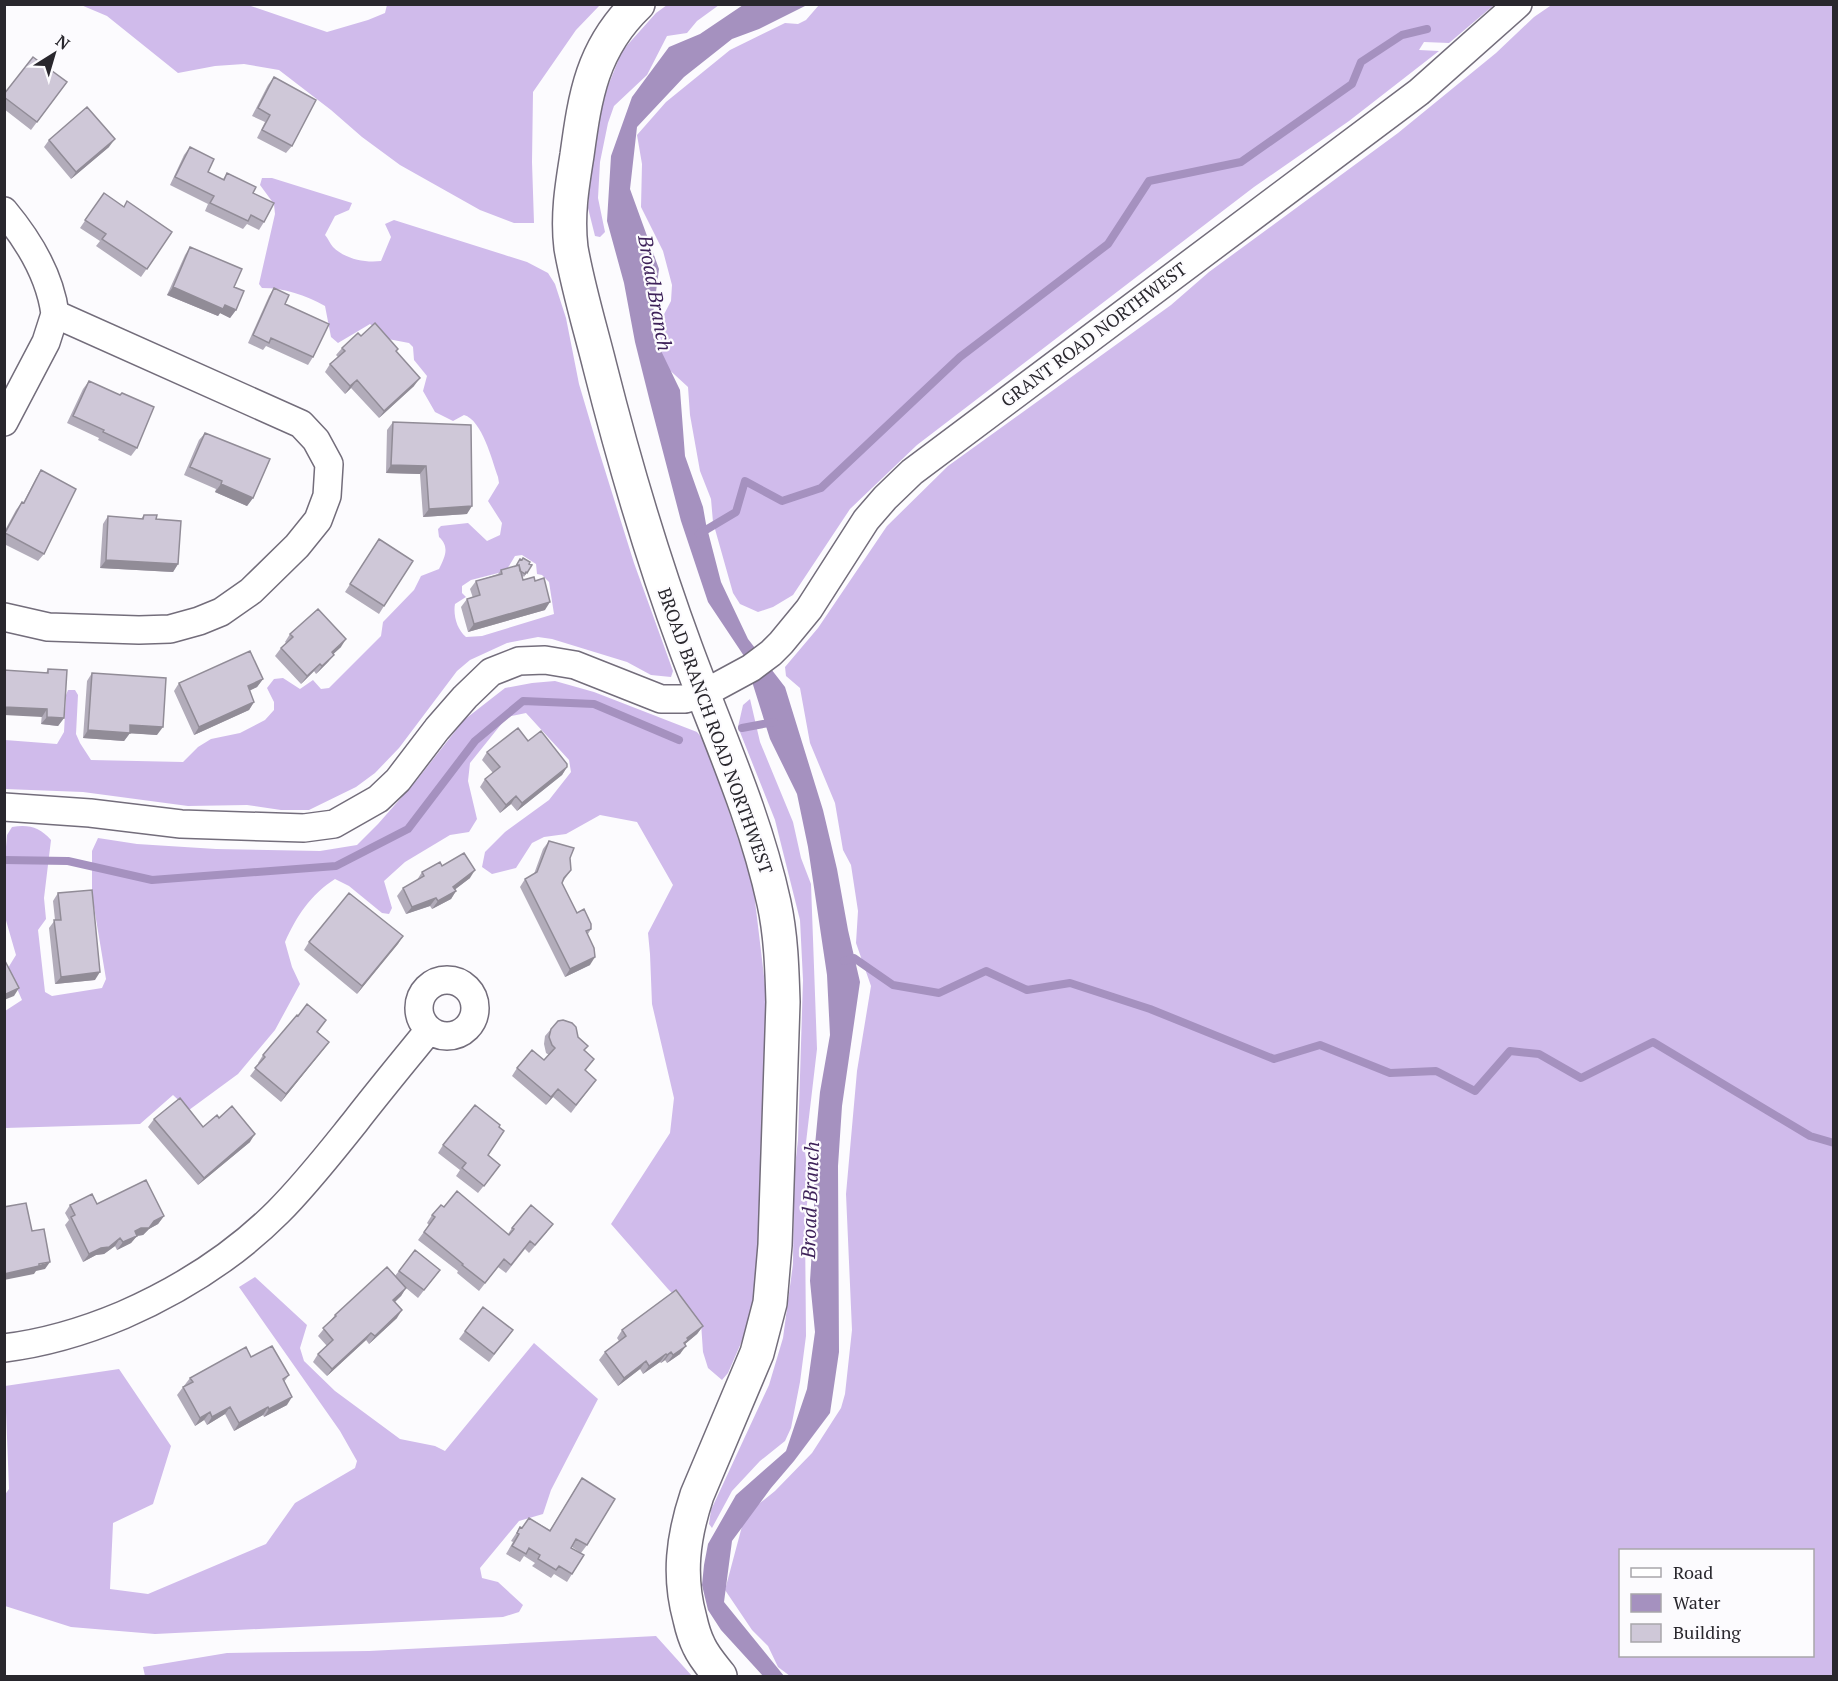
<svg xmlns="http://www.w3.org/2000/svg" width="1838" height="1681" font-family="'PT Serif',serif">
  <rect width="100%" height="100%" fill="#fcfbfe"/>
  <path fill="#d0bbeb" fill-rule="evenodd" d="M1553,4L1833,5V1676H790L778,1667L768,1646L752,1630L725,1590L745,1515L775,1491L812,1453L841,1408L845,1394L852,1330L846,1194L857,1071L871,986L856,943L858,911L851,865L843,850L835,803L810,743L800,688L786,676L785,667L818,628L887,526L948,466L1171,305L1209,272L1398,133L1496,53L1534,17ZM1620,1550H1812V1656H1620Z
    M81,5H248L327,32L368,20L385,13L387,5H600L576,30L533,92L532,162L534,223H514L480,210L400,165L362,137L331,110L279,70L244,64L215,66L178,73L107,16Z
    M667,5H719L697,21L687,33L667,36L647,75L614,106L608,123L600,162L598,198L605,232L600,237L595,236L588,208L592,152L606,91L622,51L656,13Z
    M819,5H1494L1449,43L1424,42L1419,50L1439,51L1349,121L1254,187L917,445L850,509L793,595L773,607L758,612L740,604L733,593L713,522L711,499L700,471L690,415L688,387L663,364L659,324L671,301L672,285L663,251L641,207L642,164L637,135L666,102L730,50L785,23L798,24L806,20Z
    M262,178H272L352,203L349,210L335,216L325,235C328,238 330,244 333,247C345,259 365,263 381,261L391,237L385,224L394,220L527,262L548,273L555,284L566,318L579,384L598,448L634,563L673,671L671,677L651,675L627,662L552,639L538,637L507,643L470,660L457,671L399,748L375,773L356,787L309,810H281L247,805L188,806L83,792L5,789V740L57,744L64,732L66,695L68,690H75L78,695L76,734L80,743L91,760L183,762L198,747L211,739L240,733L265,720L274,710V702L267,688L274,679L283,678L300,689L313,680L321,689L329,688L381,636L383,622L414,590L421,576L439,569C445,557 450,547 439,537L438,529L441,526L468,523L487,541L500,535L502,523L488,501L499,483L498,477C492,460 482,420 464,415L453,421L435,412L423,391L427,376L414,360L413,347L409,343L388,339L370,324L338,343L331,337L325,306C305,295 285,288 262,288L259,284L275,214L274,204L260,185ZM522,555L536,564L537,574L542,575L549,582L554,614L482,636L466,637C457,630 453,615 455,604L466,597L462,593V586L471,580L506,571L515,556Z
    M555,681L594,692L697,732L706,743L753,884L766,993L761,1216L757,1279L748,1327L728,1373L722,1380L708,1368L703,1352L701,1323L668,1289L611,1224L670,1133L674,1098L652,1004L650,954L648,933L673,885L637,822L600,815L566,834L544,837L532,843L516,868L492,874L482,867L485,852L505,832L549,800L571,772L569,760L526,713L507,717L470,763L468,781L477,819L469,832L450,835L405,862L384,881L392,908L389,914L382,913L349,886L335,879C311,894 296,917 285,942L292,967L300,984L275,1030L238,1074L189,1110L173,1095L140,1124L5,1128V1011L22,1000L8,968L16,955L5,917V859L7,835L12,827C28,824 40,827 51,840L44,898L46,919L38,930L45,992L52,996L102,988L106,979L92,895V851L98,838L137,844L216,849L320,851L357,845L378,824L416,781L464,720L505,688L532,683Z
    M750,699L760,742L793,822L801,858L811,884L817,1049L805,1151L809,1185L805,1223L806,1336L800,1382L791,1428L785,1441L760,1461L732,1491L712,1528L709,1524L711,1510L769,1385L783,1338L793,1264L794,1175L798,1140L803,980L800,920L775,820L738,727L743,705Z
    M255,1277L307,1325L300,1348L304,1361L335,1391L400,1439L435,1446L445,1451L534,1343L598,1399L551,1490L543,1514L519,1521L480,1568L482,1578L498,1582L523,1605L519,1612L503,1617L155,1634L71,1627L5,1606L4,1496L9,1489L5,1386L119,1369L171,1446L153,1504L113,1523L110,1589L148,1594L266,1544L295,1503L355,1468L357,1461L340,1431L239,1287Z
    M656,1636L692,1676H145L143,1667L227,1653L369,1651Z"/>
  <path fill="#a591bf" d="M743,5H807L759,29L732,39L684,77L637,127L630,189L659,269L651,330L680,390L685,456L703,507L706,524L721,582L748,639L785,687L823,810L837,869L848,930L860,982L842,1106L838,1166L839,1352L830,1413L794,1461L771,1488L732,1541L724,1602L784,1676H763L721,1630L708,1610L702,1585L704,1565L708,1544L736,1495L786,1451L807,1389L815,1332L810,1281L814,1218V1156L820,1092L830,1035L827,975L808,847L797,794L770,739L744,656L708,602L681,521L650,402L635,342L624,283L607,221L611,156L632,97L669,47L700,34Z"/>
  <g fill="none" stroke-linecap="round" stroke-linejoin="round">
    <path stroke="#a591bf" stroke-width="8" d="M699,534L736,512L745,481L782,501L821,488L960,357L1108,244L1149,181L1241,162L1352,84L1361,62L1402,35L1427,29
      M742,728L774,722
      M4,860L68,861L152,880L336,866L408,829L475,741L523,701L594,704L679,740
      M844,961L854,958L893,985L939,993L986,971L1027,990L1070,983L1150,1009L1274,1059L1320,1045L1390,1073L1436,1071L1475,1091L1510,1051L1539,1054L1581,1078L1653,1042L1810,1136L1834,1143"/>
    <defs>
      <path id="minor" d="M4,211C29,241 50,275 55,314
        M4,422L46,342L55,314L301,424L316,440L329,464L327,496L318,520L297,546L251,591L221,612L199,621L170,629L139,630L48,627L4,617
        M4,807L90,813L181,824L304,828L334,824L378,799L398,780L437,729L465,697L491,672L519,661L545,660L575,665L661,699H685L703,694L751,668L771,653L781,643L809,609L866,520L885,498L912,472L1419,92L1518,4
        M419 1008a28 28 0 1 1 56 0a28 28 0 1 1-56 0Z
        M4,1348C45,1343 85,1331 123,1315C180,1290 233,1257 278,1212C306,1184 330,1153 355,1122C379,1091 404,1061 429,1030"/>
      <path id="major" d="M638,4C592,48 585,96 577,155C572,186 567,216 571,248C578,288 590,327 600,367C624,462 652,557 686,649C717,733 755,815 774,903C781,935 782,969 783,1002L775,1245L770,1303L757,1353L697,1495C683,1537 678,1576 690,1619C692,1628 695,1638 699,1646C704,1657 713,1667 720,1676"/>
    </defs>
    <use href="#minor" stroke="#736d7b" stroke-width="30"/>
    <use href="#major" stroke="#736d7b" stroke-width="36"/>
    <use href="#minor" stroke="#fff" stroke-width="27"/>
    <use href="#major" stroke="#fff" stroke-width="33"/>
  </g>
  <path fill="#b2acba" d="M274,77L292,146L286,153L257,138L265,122L252,116L268,85Z
    M67,82L31,130L4,109V94Z
    M49,140L109,147L71,179L44,147Z
    M190,147L208,172L223,179L227,173L253,193L264,222L259,230L247,224L243,229L205,211L208,204L170,185L184,155Z
    M104,193L124,207L172,232L141,277L96,246L100,241L80,228Z
    M190,247L234,287L236,310L230,318L220,313L218,316L167,295L185,255Z
    M274,288L285,304L313,357L308,365L266,346L263,350L248,343L269,296Z
    M361,336L398,349L396,352L414,386L379,418L351,388L345,394L325,372L330,364L338,357L336,355L342,348Z
    M89,381L120,395L122,393L137,448L131,456L98,440L99,438L67,423L83,389Z
    M393,422L467,514L423,517L420,474L386,473L387,430Z
    M205,433L253,498L247,506L215,492L216,489L184,475L199,440Z
    M41,470L44,554L38,561L4,544V532L16,510L22,502L23,503L36,478Z
    M144,515L156,519L178,564L173,572L100,568L103,524L108,516L141,519Z
    M379,539L384,606L379,614L345,592Z
    M529,564L532,565L524,577L523,576L522,577L523,580L545,610L468,632L461,607L467,599L473,598L470,589L476,581L498,574L501,570Z
    M290,634L341,647L333,654L334,655L328,662L316,674L314,671L301,684L275,656L281,648L286,643L285,642Z
    M48,669L64,718L58,726L41,724L46,673Z
    M92,673L157,735L130,733L124,741L83,738L87,681Z
    M263,679L257,687L249,691L254,702L249,710L194,735L174,691L179,683Z
    M528,741L567,767L562,775L517,811L511,804L500,813L480,787L485,779L493,773L482,760L487,752Z
    M549,841L570,858L571,870L562,883L577,913L591,929L588,934L590,965L565,977L520,887L525,879L534,874L543,849Z
    M442,866L470,878L455,889L456,891L451,899L432,909L430,906L406,914L397,896L403,888L417,880L422,872Z
    M58,893L95,980L55,984L49,928L55,920L53,901Z
    M403,936L357,994L304,950L309,942Z
    M551,1029L578,1037L584,1050L586,1071L596,1080L571,1113L553,1097L546,1105L512,1076L517,1068L544,1060L549,1055L546,1053L544,1044L545,1036Z
    M318,1032L329,1042L281,1102L250,1076L259,1064L258,1063L263,1055Z
    M154,1119L203,1127L250,1142L198,1185L148,1127Z
    M499,1127L488,1155L495,1172L478,1193L456,1176L460,1170L438,1153L443,1145Z
    M97,1204L164,1216L158,1224L149,1229L143,1235L137,1236L131,1243L117,1250L115,1246L104,1254L96,1255L83,1262L65,1225L69,1220L65,1213L70,1205Z
    M444,1207L508,1234L512,1228L547,1232L529,1253L525,1249L506,1273L498,1267L479,1291L457,1273L458,1271L418,1240L429,1225L427,1223L432,1215Z
    M415,1250L440,1270L418,1298L406,1288L401,1296L395,1302L397,1318L369,1344L366,1340L327,1376L313,1362L318,1354L327,1346L318,1336L335,1315L395,1276Z
    M703,1326L697,1334L685,1344L680,1354L667,1363L665,1360L661,1363L660,1362L643,1374L640,1369L618,1386L599,1360L605,1352L619,1341L617,1338L622,1330Z
    M513,1330L489,1362L459,1339L465,1331Z
    M251,1357L289,1375L284,1382L287,1405L264,1417L263,1415L234,1431L225,1414L207,1425L204,1420L195,1426L177,1395L190,1378Z
    M582,1478L587,1545L581,1553L572,1547V1574L567,1582L554,1574L551,1578L532,1566L535,1563L524,1556L520,1562L506,1554L513,1542L511,1541L515,1535L520,1527L522,1528L529,1518L550,1530Z"/>
  <path fill="#918c97" d="M115,139L109,147L71,179L76,172Z
    M173,287L225,305L236,310L230,318L220,313L218,316L167,295Z
    M420,378L414,386L379,418L384,411Z
    M357,380L351,388L345,394L350,386Z
    M391,465L426,466L420,474L386,473Z
    M221,484L253,498L247,506L215,492Z
    M472,506L467,514L423,517L429,509Z
    M106,560L178,564L173,572L100,568Z
    M550,602L545,610L468,632L474,624Z
    M346,639L341,647L327,660L332,652Z
    M334,655L328,662L316,674L322,666Z
    M320,664L314,671L301,684L307,676Z
    M263,679L257,687L242,694L248,686Z
    M254,702L249,710L194,735L199,727Z
    M4,707L47,709L42,717L4,715Z
    M47,717L64,718L58,726L41,724Z
    M130,725L163,727L157,735L125,733Z
    M88,730L130,733L124,741L83,738Z
    M567,767L562,775L517,811L522,803Z
    M516,796L511,804L500,813L506,805Z
    M475,870L470,878L448,895L453,887Z
    M456,891L451,899L432,909L438,901Z
    M436,898L430,906L406,914L412,907Z
    M403,936L398,944L357,994L362,986Z
    M595,957L590,965L565,977L570,969Z
    M100,972L95,980L55,984L61,977Z
    M19,988L14,996L4,1000V995Z
    M329,1042L323,1050L281,1102L286,1094Z
    M558,1089L553,1097L546,1105L551,1097Z
    M255,1134L250,1142L198,1185L204,1178Z
    M164,1216L158,1224L149,1229L143,1235L136,1236L135,1231Z
    M137,1236L131,1243L117,1250L123,1242Z
    M120,1238L115,1246L104,1254L96,1255L83,1262L89,1254Z
    M50,1262L45,1269L36,1271L34,1274L4,1280V1274Z
    M406,1288L401,1296L388,1308L393,1300Z
    M402,1310L397,1318L369,1344L375,1336Z
    M703,1326L697,1334L685,1344L682,1347L678,1350L687,1338Z
    M371,1333L366,1340L327,1376L332,1369Z
    M686,1346L680,1354L667,1363L673,1355Z
    M671,1352L665,1360L661,1363L667,1355Z
    M666,1354L660,1362L643,1374L649,1366Z
    M646,1361L640,1369L618,1386L624,1378Z
    M292,1397L287,1405L264,1417L269,1409Z
    M230,1407L225,1414L207,1425L212,1417Z
    M268,1407L263,1415L234,1431L239,1423Z
    M210,1412L204,1420L195,1426L200,1418Z"/>
  <path fill="#cfc8d8" stroke="#918c97" stroke-width="1.5" d="M33,57L67,82L37,122L4,97V94Z
    M274,77L316,100L292,146L262,130L270,115L258,108Z
    M87,107L115,139L76,172L49,140Z
    M190,147L214,159L208,172L224,180L227,173L256,187L253,193L274,203L264,222L251,215L248,221L210,203L214,196L175,177Z
    M104,193L124,207L127,201L172,232L147,269L102,239L106,234L85,220Z
    M190,247L242,269L234,287L244,291L236,310L225,305L223,309L173,287Z
    M274,288L289,295L285,304L329,324L313,357L271,338L269,343L253,335Z
    M375,323L398,349L396,351L420,378L384,411L357,380L350,386L330,364L345,351L342,348L358,333L361,336Z
    M89,381L120,395L122,393L154,407L137,448L103,432L104,430L73,416Z
    M393,422L471,425L472,506L429,509L426,466L391,465Z
    M205,433L270,459L253,498L221,484L222,481L190,467Z
    M41,470L76,489L44,554L5,533L22,502L24,503Z
    M144,515H157L156,519L181,521L178,564L106,560L108,516L143,519Z
    M379,539L413,561L384,606L350,584Z
    M523,558L530,562L529,564L532,565L527,573L526,572L525,574L520,571L519,565L516,566L520,559L522,560Z
    M519,565L523,580L534,577L535,581L544,578L550,602L474,624L467,599L480,595L476,581L502,574L501,570Z
    M318,609L346,639L332,652L334,655L322,666L320,664L307,676L281,648L293,637L290,634Z
    M250,651L263,679L248,686L254,702L199,727L179,683Z
    M48,669L67,670L64,718L47,717V709L4,707V670L48,673Z
    M92,673L166,678L163,727L130,725V733L88,730Z
    M518,728L528,741L541,731L567,764V767L522,803L516,796L506,805L485,779L500,767L487,752Z
    M549,841L574,848L570,858L571,870L564,878L562,883L577,913L584,909L591,924V929L586,931L594,948L595,957L570,969L525,879L537,872Z
    M464,853L475,870L453,887L456,891L438,901L436,898L412,907L403,888L424,876L422,872L440,862L442,866Z
    M92,890L100,972L61,977L54,920H61L58,893Z
    M349,893L403,936L362,986L309,942Z
    M4,959L19,988L4,995Z
    M307,1004L326,1020L317,1032L329,1042L286,1094L255,1068L265,1057L263,1055L297,1015L298,1016Z
    M563,1020L572,1023L576,1027L578,1037L588,1046L584,1050L594,1059L585,1070L596,1080L576,1105L558,1089L551,1097L517,1068L532,1050L544,1060L555,1048L552,1045L549,1037L551,1029L558,1021Z
    M180,1098L203,1127L217,1115L219,1118L232,1106L255,1134L204,1178L154,1119Z
    M475,1105L500,1125L499,1127L504,1131L488,1155L500,1165L484,1186L462,1168L466,1163L443,1145Z
    M146,1180L164,1216L154,1221L149,1228H141L135,1231L137,1236L123,1242L120,1238L109,1247L101,1248L89,1254L71,1217L75,1215L70,1205L92,1194L97,1204Z
    M457,1191L509,1235L514,1229L512,1228L531,1205L553,1224L535,1245L530,1241L511,1265L504,1259L485,1283L462,1265L463,1264L424,1232L435,1217L432,1215L441,1205L444,1207Z
    M26,1203L32,1231L44,1229L50,1262L39,1264V1266L4,1274V1207Z
    M415,1250L440,1270L424,1290L399,1271Z
    M387,1267L406,1288L393,1300L402,1310L375,1336L371,1333L332,1369L318,1354L333,1340L323,1328L336,1316L335,1315Z
    M676,1290L703,1326L687,1338L688,1340L684,1343L686,1346L673,1355L671,1352L667,1355L666,1354L649,1366L646,1361L624,1378L605,1352L626,1336L622,1330Z
    M483,1307L513,1330L494,1354L465,1331Z
    M272,1346L289,1375L283,1379L292,1397L269,1409L268,1407L239,1423L230,1407L212,1417L210,1412L200,1418L183,1387L193,1382L190,1378L246,1347L251,1357Z
    M582,1478L615,1499L587,1545L576,1539L571,1548L584,1555L572,1574L559,1566L556,1570L538,1559L540,1555L529,1548L526,1554L512,1546L519,1534L517,1533L520,1527L522,1528L529,1518L550,1531Z"/>
  <g text-anchor="middle" stroke-width="4.5" stroke-linejoin="round" paint-order="stroke">
    <g font-size="18" fill="#29272d" stroke="#fcfbfe">
      <text transform="translate(1094 335) rotate(-37)" y="6">GRANT ROAD NORTHWEST</text>
      <text transform="translate(715 731) rotate(70)" y="6">BROAD BRANCH ROAD NORTHWEST</text>
    </g>
    <g font-size="20" font-style="italic" fill="#3d2159" stroke="#fcfbfe">
      <text transform="translate(655 293) rotate(80)" y="7">Broad Branch</text>
      <text transform="translate(810 1200) rotate(-88)" y="7">Broad Branch</text>
    </g>
  </g>
  <rect width="1838" height="1681" fill="none" stroke="#29272d" stroke-width="12"/>
  <rect x="1619" y="1549" width="195" height="108" fill="#fcfbfe" stroke="#a8a6aa" stroke-width="1.5"/>
  <rect x="1631" y="1568" width="30" height="9" fill="#ffffff" stroke="#a8a6aa" stroke-width="1.5"/>
  <text x="1673" y="1579" font-size="18" fill="#29272d">Road</text>
  <rect x="1631" y="1594" width="30" height="18" fill="#a591bf" stroke="#a8a6aa" stroke-width="1.5"/>
  <text x="1673" y="1609" font-size="18" fill="#29272d">Water</text>
  <rect x="1631" y="1624" width="30" height="18" fill="#cfc8d8" stroke="#a8a6aa" stroke-width="1.5"/>
  <text x="1673" y="1639" font-size="18" fill="#29272d">Building</text>
  <g transform="translate(54 54) rotate(37)" stroke="#fcfbfe" stroke-width="4.5" paint-order="stroke">
  <path d="M0-4.5L10 22L0 15L-10 22Z" fill="#29272d"/>
  <text y="-9" font-size="16" font-weight="bold" text-anchor="middle" fill="#29272d">N</text>
  </g>
</svg>
